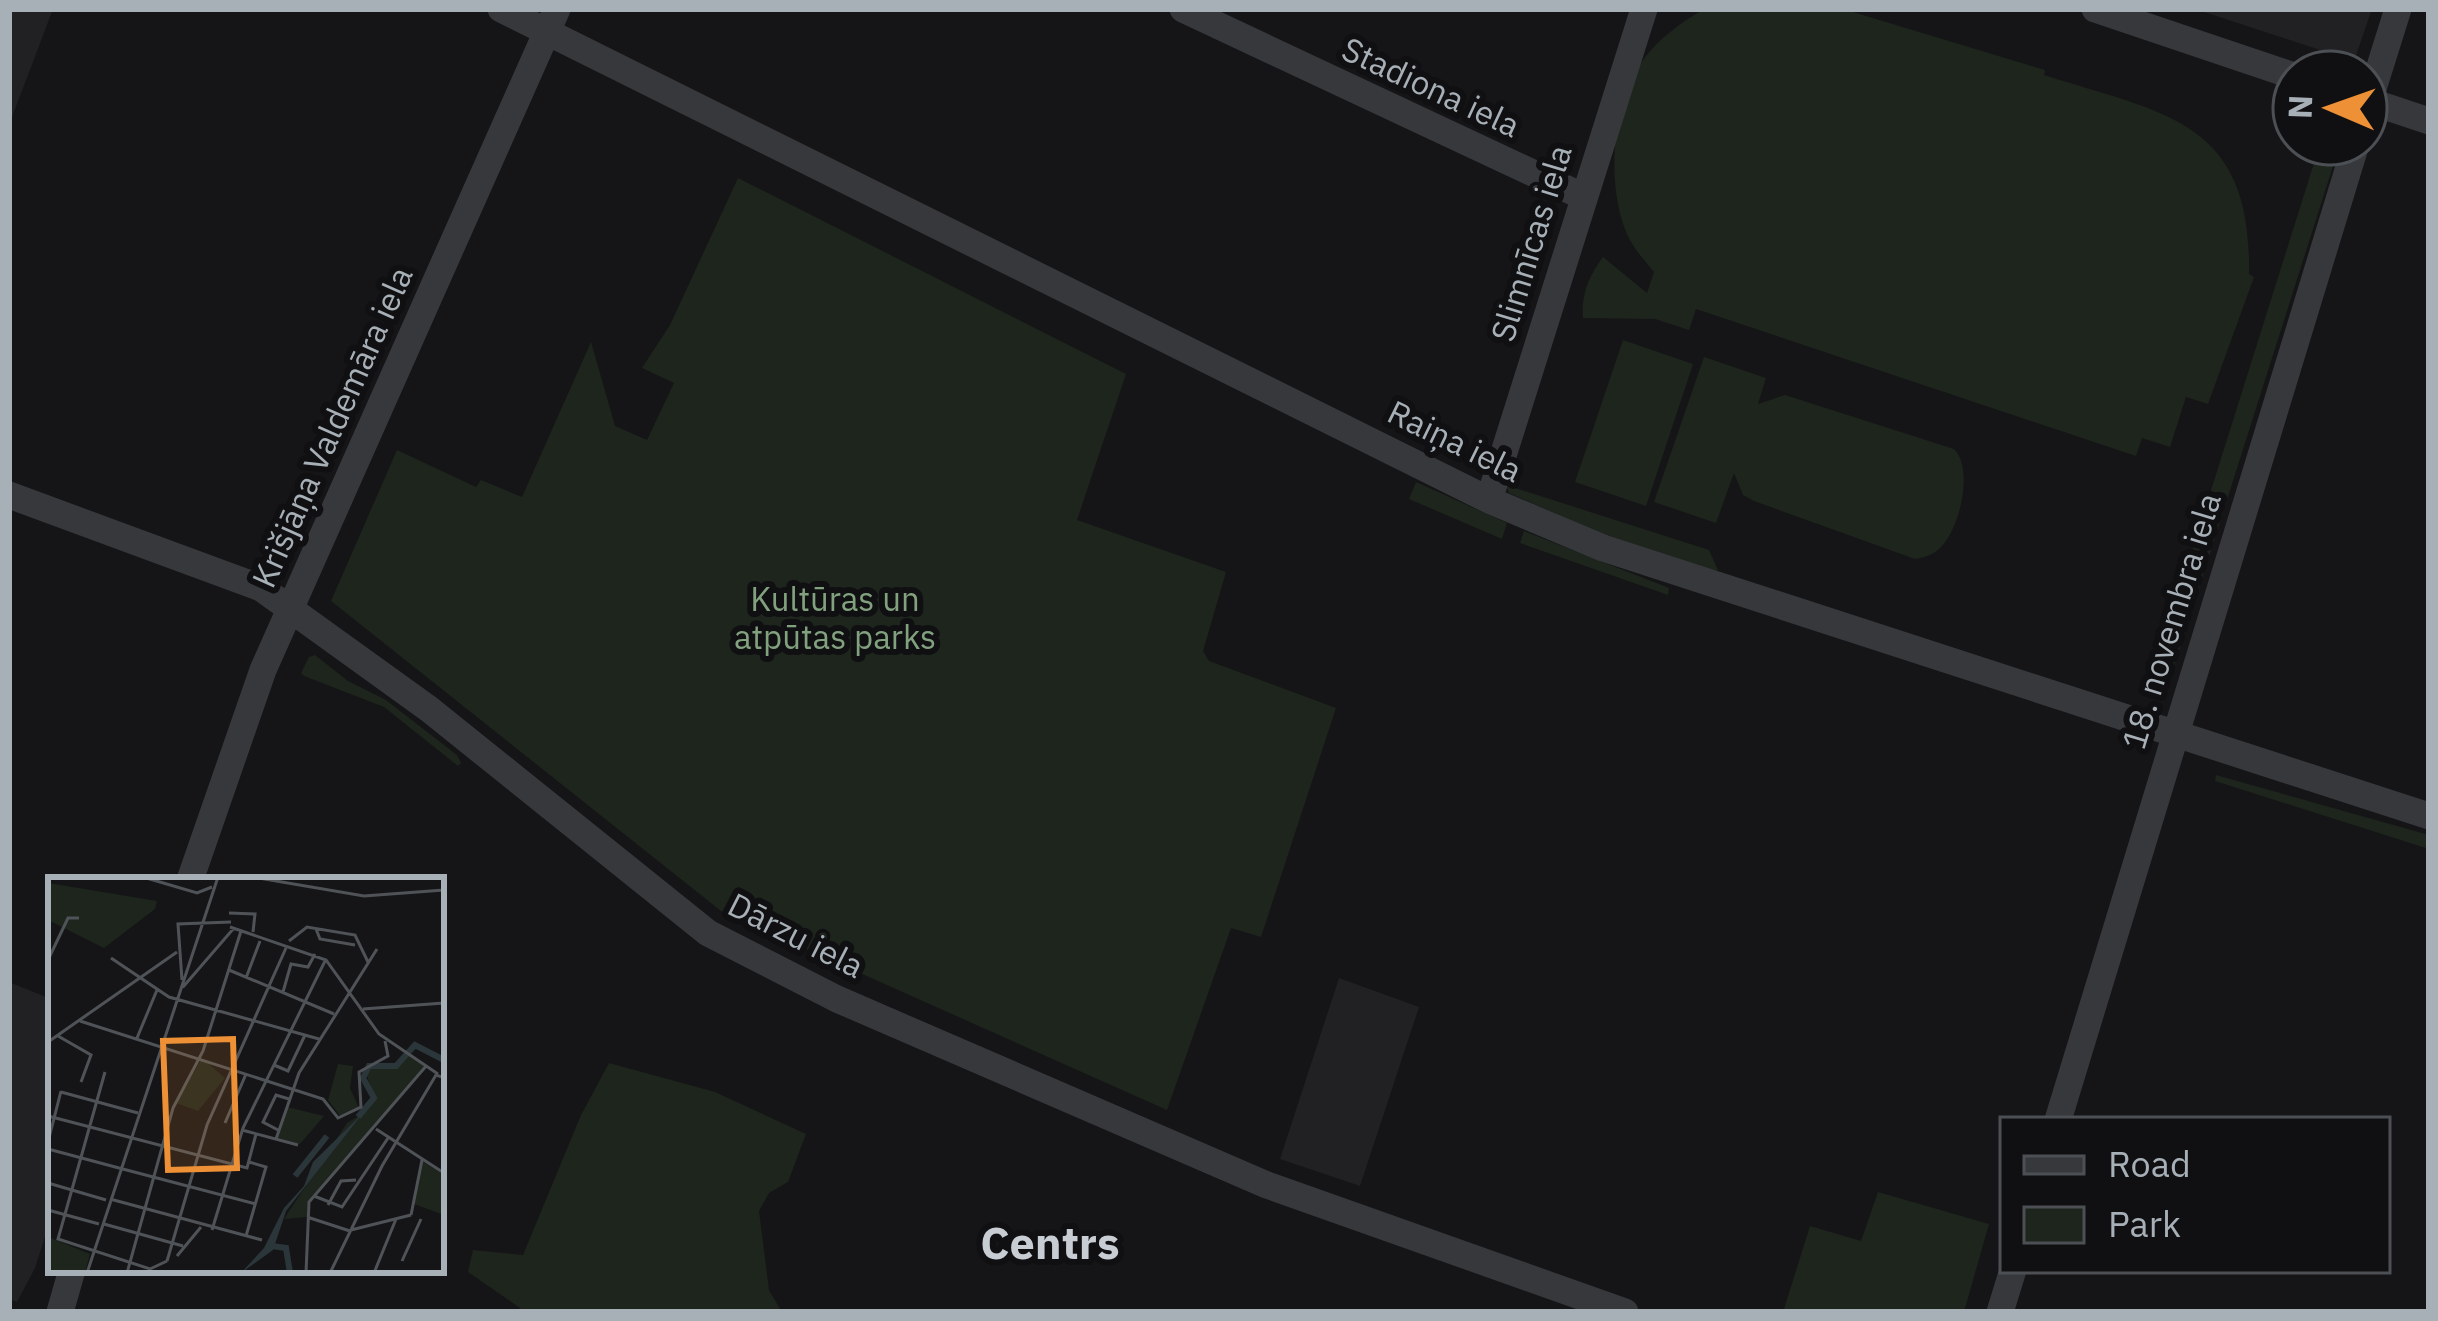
<svg xmlns="http://www.w3.org/2000/svg" width="2438" height="1321" font-family="'IBM Plex Sans',sans-serif">
  <rect width="100%" height="100%" fill="#151517"/>
  <path fill="#212124" d="M9,9H53L9,125Z
    M2195,9H2372L2354,61Z
    M1339,978L1419,1007L1360,1186L1280,1159Z
    M9,982L51,999V1218L35,1268L17,1302L9,1299Z"/>
  <path fill="#1d251d" d="M1704,9H1843L2045,70L2044,75C2166,114 2252,120 2249,274L2254,277L2208,404L2186,397L2170,447L2142,438L2136,456L1696,309L1689,330L1655,319L1583,318C1581,294 1589,276 1603,257L1647,293L1654,272C1644,260 1633,248 1627,234C1605,183 1612,101 1646,56C1662,36 1682,22 1704,9Z
    M2320,144H2340L2170,679L2159,676L2156,665Z
    M738,178L1126,374L1077,520L1226,572L1203,651L1209,661L1336,708L1261,937L1231,928L1167,1110L721,911L331,601L397,450L476,487L481,480L522,497L591,342L615,426L647,440L674,383L642,368L670,325Z
    M1623,340L1693,364L1646,506L1575,482Z
    M1704,357L1766,378L1758,404L1785,395L1954,449C1974,469 1960,528 1941,547C1933,555 1926,557 1915,559L1754,501L1743,495L1734,473L1716,523L1654,502Z
    M1416,482L1507,523L1502,539L1409,499Z
    M1506,485L1709,550L1718,570C1690,574 1546,509 1509,493Z
    M1524,531L1669,588L1668,595L1520,543Z
    M315,655L348,681L386,700L457,755L461,763L458,766L384,707L304,676L301,673L309,657Z
    M2216,775L2429,835V849L2215,781Z
    M609,1063L715,1092L806,1134L788,1182L769,1193L759,1211L769,1290L782,1312H519L520,1308L468,1272L473,1250L523,1255L581,1115Z
    M1878,1192L1989,1224L1964,1312H1783L1810,1226L1861,1241Z"/>
  <g fill="none" stroke-linecap="round" stroke-linejoin="round">
    <path stroke="#36383c" stroke-width="27" d="M501,9L1489,500L1603,548L2429,816
      M1183,9L1584,197
      M2095,9L2294,76
      M2366,100L2429,121
      M2366,111L2398,9
      M9,495L261,588L429,709L708,933L837,999L1267,1185L1625,1312
      M1489,500L1644,9
      M190,880L263,670L557,9
      M2058,1120L2356,144
      M60,1312L72,1270
      M2000,1312L2013,1270"/>
  </g>
  <g text-anchor="middle" stroke-width="12" stroke-linejoin="round" paint-order="stroke">
    <g font-size="33" fill="#a7afb7" stroke="#101012">
      <text transform="translate(1431 87) rotate(25)" y="12">Stadiona iela</text>
      <text transform="translate(1531 243) rotate(-73)" y="12">Slimnīcas iela</text>
      <text transform="translate(332 427) rotate(-66)" y="12">Krišjāņa Valdemāra iela</text>
      <text transform="translate(1455 441) rotate(26)" y="12">Raiņa iela</text>
      <text transform="translate(2171 621) rotate(-73)" y="12">18. novembra iela</text>
      <text transform="translate(796 935) rotate(27)" y="12">Dārzu iela</text>
    </g>
    <g font-size="33" fill="#82a17f" stroke="#101012">
      <text x="835" y="611">Kultūras un<tspan x="835" dy="38">atpūtas parks</tspan></text>
    </g>
    <g font-size="45" font-weight="bold" fill="#c8cdd3" stroke="#101012">
      <text x="1050" y="1259">Centrs</text>
    </g>
  </g>
  <g transform="translate(48 877)">
    <rect width="396" height="396" fill="#151517"/>
    <path d="M0,6L109,24L107,32L56,71L0,43ZM356,176L377,189L260,325L259,340L236,342L299,246L320,233L326,221L317,193L349,188ZM154,181L177,201L150,234L128,226ZM290,187L305,189L302,211L311,231L293,240L280,223ZM239,230L276,239L252,267L229,261ZM374,284L396,298V338L366,327ZM0,360L42,377L37,396L2,393Z" fill="#1d251d"/>
    <path d="M315,236L238,334L225,373L193,396L216,371L236,331L256,309L265,285Z" fill="#2b363a"/>
    <path fill="none" stroke="#2b363a" stroke-width="6" d="M310,240L326,221L315,201L321,189H348L367,168L396,183M247,299L279,259M224,369L238,371L242,396"/>
    <path fill="none" stroke="#4f5357" stroke-width="3" d="M95,0L149,16L164,10M204,0L316,19L396,13M181,36L207,37L205,55M182,50L278,83L331,157L390,197M268,52L272,62L307,68M241,64L259,50L307,58L320,85M63,81L121,120L271,162M0,83L20,41H31M181,93L286,137M198,101L212,64M134,103L130,47L183,45M135,110L186,51M235,115L243,87L260,90L267,77M315,132L396,126M32,144L275,222L290,241L313,230L311,195L340,179L337,164M10,159L43,178L33,205M89,161L109,113M0,165L129,75M226,188L240,194L257,158M57,195L10,362L102,392L119,384M13,215L90,236M0,239L199,291L208,257M177,246L198,197M328,252L396,296M194,253L250,268M230,253L215,245L228,218L241,222M228,262L251,196L329,72M0,265L13,214M0,272L71,291M71,291L208,327M0,306L58,323M266,319L294,330L340,261M62,322L214,363M280,328L293,304L308,303M0,333L51,347M363,338L374,283M259,340L302,354M56,347L135,369M164,353L195,251L277,84M303,353L363,338M198,359L218,290L201,285M129,379L153,350M119,384L159,248L238,71M354,384L373,342M39,396L170,0M79,396L125,231L155,174L193,54M258,396L261,325L379,188M282,396L334,289L388,198L394,200M326,396L348,342"/>
    <path fill="#ed9036" fill-opacity="0.15" stroke="#ed9036" stroke-width="6" d="M185,162L189,291L120,293L115,164Z"/>
    <rect width="396" height="396" fill="none" stroke="#a7afb7" stroke-width="6"/>
  </g>
  <rect width="2438" height="1321" fill="none" stroke="#a7afb7" stroke-width="24"/>
  <rect x="2000" y="1117" width="390" height="156" fill="#101012" stroke="#4c5054" stroke-width="3"/>
  <rect x="2024" y="1156" width="60" height="18" fill="#36383c" stroke="#4c5054" stroke-width="3"/>
  <text x="2108" y="1177" font-size="36" fill="#a7afb7">Road</text>
  <rect x="2024" y="1207" width="60" height="36" fill="#1d251d" stroke="#4c5054" stroke-width="3"/>
  <text x="2108" y="1237" font-size="36" fill="#a7afb7">Park</text>
  <g transform="translate(2330 108) rotate(272)"><circle r="57" fill="#101012" stroke="#4c5054" stroke-width="3"/>
  <path d="M0-9L21 45L0 30L-21 45Z" fill="#ed9036"/>
  <text y="-18" font-size="33" font-weight="bold" text-anchor="middle" fill="#a7afb7">N</text>
  </g>
</svg>
